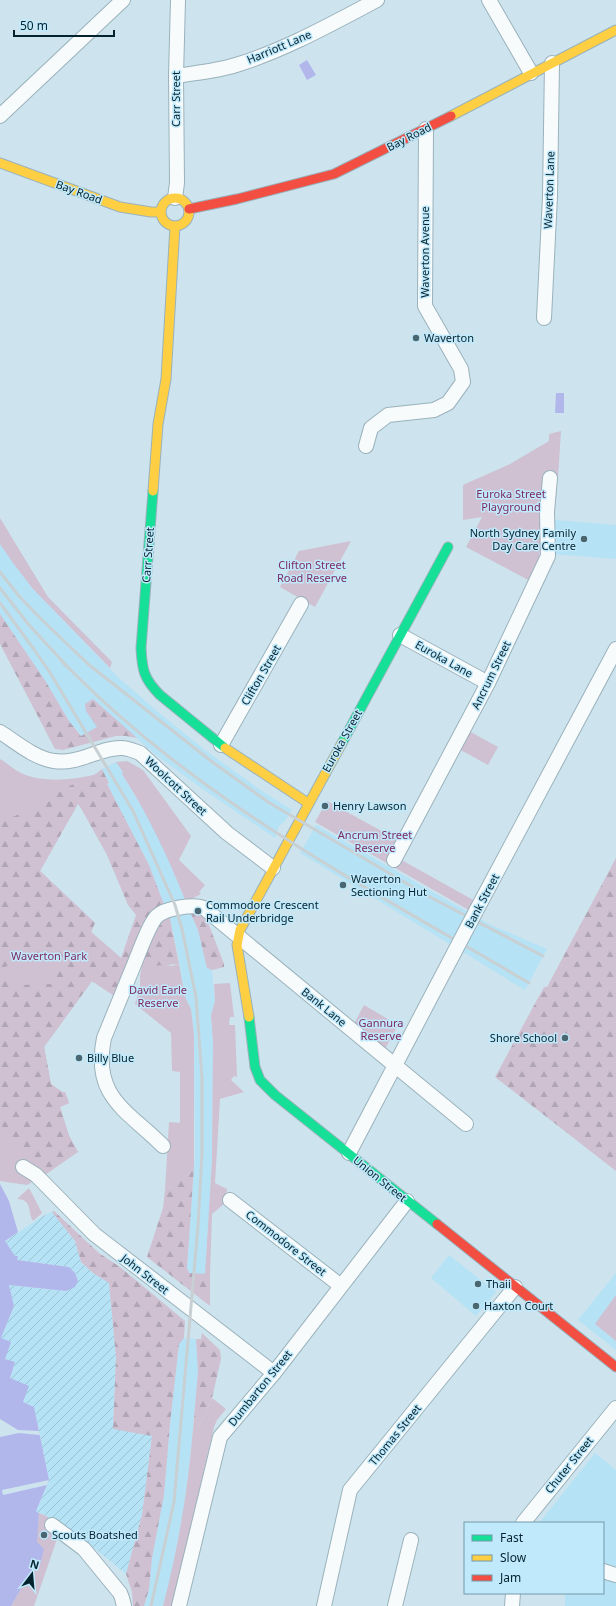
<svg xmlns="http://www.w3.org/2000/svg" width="616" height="1606" font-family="'Noto Sans',sans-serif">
  <defs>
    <pattern id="industrial-furrows" width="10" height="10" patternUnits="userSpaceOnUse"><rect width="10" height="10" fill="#b5e2f5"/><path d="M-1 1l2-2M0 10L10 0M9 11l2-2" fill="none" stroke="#9ac2d2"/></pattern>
    <pattern id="forest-firs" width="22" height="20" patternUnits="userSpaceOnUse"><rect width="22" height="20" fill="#cfc0d2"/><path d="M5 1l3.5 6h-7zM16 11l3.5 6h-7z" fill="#b0a5b5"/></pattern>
  </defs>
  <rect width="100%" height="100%" fill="#cde4ee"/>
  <path fill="#b5e2f5" d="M554,520L616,525V559L552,554Z
    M0,544L33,589L119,678L158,712L205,750L259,789L292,810L285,821L279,826L275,838L204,790L156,755L93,700L97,727L82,736L69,721L46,682L0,614Z
    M116,762L124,773L122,774L151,822L167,856L186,902L165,907L149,865L107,784L109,783L102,769Z
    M316,825L489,924L547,949L525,990L300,853Z
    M182,912L191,914L198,930L207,968L212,970L215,1001L211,1015L213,1043L212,1160L205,1275L189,1273L187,1268L195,1155L194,1035L191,1009L185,997L178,955L170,919L174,915Z
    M449,1255L496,1292L476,1316L431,1278Z
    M616,1273V1350L578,1320Z
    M184,1338L196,1339L198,1371L192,1439L184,1507L171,1577L163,1606H144L149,1589L152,1558L164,1495L170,1424L179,1343Z
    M595,1453L616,1470V1567L603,1563V1523H539Z
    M603,1579L616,1583V1606H565V1593H603Z"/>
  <path fill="url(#industrial-furrows)" d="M52,1212L75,1241L81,1262L93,1273L109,1283L116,1357L113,1428L152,1436L142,1515L126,1574L88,1543L54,1520L36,1511L49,1480L34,1407L23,1402L10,1378L15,1363L5,1359L1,1338L14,1306L9,1285L66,1291L78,1281L75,1273L69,1267L17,1260L5,1241L43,1216Z"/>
  <path fill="#cfc0d2" d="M561,431L558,478L546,477L538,571L532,582L466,547L482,517L463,520V485L510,464L549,441V434Z
    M0,518L48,597L112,662L110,668L33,589L13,563L0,544Z
    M351,541L315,607L280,587L299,551Z
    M467,730L498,747L488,765L457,748Z
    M0,759C7,763 13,769 21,773C42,783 72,780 94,775L40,871L95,923L91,932L121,958L116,997L92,981L44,1047L51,1084L62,1092H65L69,1103L60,1107L69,1136L78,1152L19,1170L32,1182L27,1185L0,1181Z
    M127,761L143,770L191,836L179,860L205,885L199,892L201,894L186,902C168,857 148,814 122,774L123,772L116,762Z
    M327,801L396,839L389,853L484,906L479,916L315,822Z
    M143,961L172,966L179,964L185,997L191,1009L194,1035V1167L187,1175L165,1190L169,1122L180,1123V1072L172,1071L171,1033L135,1004L140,988V976Z
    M230,983L234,1017H230L229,1025H235L237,1077L234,1076L231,1080L244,1092L220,1099L215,1183L227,1189L225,1203L212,1214L210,1274L205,1275L212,1160L213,1043L211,1015L215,1001L214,984Z
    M364,1005L398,1025L385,1049L354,1024Z
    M29,1188L42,1213L33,1221C27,1211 33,1200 17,1199Z
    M616,1295V1341L595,1324Z
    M212,1398L226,1409L217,1420L214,1427L172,1606H163C178,1549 188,1489 193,1429L199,1426Z
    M39,1513L48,1517L46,1527L57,1539L34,1606H11L34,1565Z"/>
  <path fill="url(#forest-firs)" fill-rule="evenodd" d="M0,614L46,682L69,721L81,736L97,727L86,711L85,704L93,699L137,738L126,736H116L63,750L55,749L0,644Z
    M102,769L109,783L107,784L149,865L165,907L116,997L92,981L44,1047L51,1084L62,1092H65L69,1103L60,1107L69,1136L78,1152L42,1177L17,1151L0,1123V823L34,807L85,777L94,775ZM78,804L82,810L107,855L128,905L136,915L121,958L91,932L95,923L40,871ZM47,950L60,951L64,963L50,984L21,985L0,978L3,968L24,957Z
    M616,858V1171L495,1077L544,987H547Z
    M183,909L203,914L207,920L224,964V967L212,970L207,968L198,930L191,914C182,912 176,912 170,919L179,964L152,966L143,961L159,923L163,918Z
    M194,1167L187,1268L189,1273L210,1274V1306L147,1257L163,1208L165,1190L187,1175Z
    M54,1211L99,1253L120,1267L185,1321L184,1338L179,1344L170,1424L164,1495L152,1558L149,1589L144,1606H133L132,1592L126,1574L142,1515L152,1436L113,1429L116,1357L109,1283L93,1273L81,1262L75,1241L52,1212Z
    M202,1333L220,1350L221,1359L212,1398L199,1426L193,1429L198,1371L196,1339H201Z"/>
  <path fill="#b2b7eb" d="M307,60L316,75L307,80L299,65Z
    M556,393H564V413H555Z
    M0,1184L9,1201L18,1232L5,1241L15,1256H18L17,1260L69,1267L75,1273L78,1281L75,1287L66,1291L9,1285L14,1306L1,1338L11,1342L5,1359L15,1362L10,1378L29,1386L23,1402L34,1407L49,1480L36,1511L39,1513L37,1542L44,1549L40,1566L37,1568L34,1566L11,1606H0Z"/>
  <path fill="#cde4ee" d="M0,1419L18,1430L39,1431L40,1435L19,1433L0,1437Z
    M49,1480L47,1485L3,1495L2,1490Z"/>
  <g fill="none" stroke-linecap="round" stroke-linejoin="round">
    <defs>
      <path id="street" d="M489,0L531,73
        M176,76C195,73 217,71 236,65C285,50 331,24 377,0
        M0,116L123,0
        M175,198L177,183L176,76L178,0
        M544,318L550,196L552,63
        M366,446L371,428L388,415L434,410L448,403L463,382L461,369L425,306L426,129
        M400,635L488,683
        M0,732C16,742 34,758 54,761C79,765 100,747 122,748C128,748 134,751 140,753L227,833L273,868
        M221,745L301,604
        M394,860L488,683L548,556L547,512L550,478
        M476,911L616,649
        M163,1146C127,1110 92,1097 104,1038C113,1016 122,994 131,972C137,959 148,925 157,916C166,908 193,904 204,908L466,1124
        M349,1153L455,951
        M23,1167L36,1175L94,1234L274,1373
        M230,1200L341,1286
        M523,1523L616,1408
        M52,1525L84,1549L120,1593L122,1598L124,1606
        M603,1571L616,1575
        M179,1606L220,1437L274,1373L407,1201
        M324,1606L350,1490L515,1287
        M395,1606L411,1540
        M512,1606L513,1593"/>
      <path id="fast" d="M153,491L141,648C142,670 144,679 160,695L225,748
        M342,743L448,547
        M249,1017L255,1067L260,1080L275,1095L437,1224"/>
      <path id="slow" d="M451,116L616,30
        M0,163L120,207L151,212H161
        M161 212a14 14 0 1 1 28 0a14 14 0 1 1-28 0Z
        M153,491L158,424L166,379L175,226
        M225,748L308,803
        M249,1017L237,945L240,930L342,743"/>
      <path id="jam" d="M189,209L237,199L334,174L451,116
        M437,1224L616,1367"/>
    </defs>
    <use href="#street" stroke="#9ab2bc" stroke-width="16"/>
    <use href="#fast" stroke="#9ab2bc" stroke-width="11"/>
    <use href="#slow" stroke="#9ab2bc" stroke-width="11"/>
    <use href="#jam" stroke="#9ab2bc" stroke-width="11"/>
    <use href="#street" stroke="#f8fbfc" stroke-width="14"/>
    <use href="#fast" stroke="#16e098" stroke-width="9"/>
    <use href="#slow" stroke="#ffcf43" stroke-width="9"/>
    <use href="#jam" stroke="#f24e42" stroke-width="9"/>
    <path stroke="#c8d0d3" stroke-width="3" d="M0,572L19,596L39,617L88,664L211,761L268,802L428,896L543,956
      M0,588L29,625L65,664
      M0,603L33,648L49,671L133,811L175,905L182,929L196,997L202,1078V1152L198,1226L174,1502L151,1606
      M66,666L61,660C194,799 365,886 529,983"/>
    <defs>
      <path id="street-bridge" d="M455,951L476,911"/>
    </defs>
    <use href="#street-bridge" stroke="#9ab2bc" stroke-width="16" stroke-linecap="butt"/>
    <use href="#street-bridge" stroke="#f8fbfc" stroke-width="14"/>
  </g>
  <g fill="#4a6771" stroke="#c0e9fb" stroke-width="1.5">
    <circle cx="416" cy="338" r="4"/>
    <circle cx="584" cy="539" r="4"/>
    <circle cx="325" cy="806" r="4"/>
    <circle cx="343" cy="885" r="4"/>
    <circle cx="198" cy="911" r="4"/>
    <circle cx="565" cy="1038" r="4"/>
    <circle cx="79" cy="1058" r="4"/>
    <circle cx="478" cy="1284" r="4"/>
    <circle cx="476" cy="1306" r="4"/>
    <circle cx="44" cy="1535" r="4"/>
  </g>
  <g text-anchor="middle" stroke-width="3" stroke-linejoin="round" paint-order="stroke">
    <g font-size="11" fill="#04232e" stroke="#c0e9fb">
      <text transform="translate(279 47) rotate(-23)" y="4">Harriott Lane</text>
      <text transform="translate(176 99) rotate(-90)" y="4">Carr Street</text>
      <text transform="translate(409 137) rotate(-27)" y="4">Bay Road</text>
      <text transform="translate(549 190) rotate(-88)" y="4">Waverton Lane</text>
      <text transform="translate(79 192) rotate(20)" y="4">Bay Road</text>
      <text transform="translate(425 252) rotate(-90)" y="4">Waverton Avenue</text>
      <text transform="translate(148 555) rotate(-86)" y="4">Carr Street</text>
      <text transform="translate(444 659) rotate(29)" y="4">Euroka Lane</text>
      <text transform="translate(261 675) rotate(-60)" y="4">Clifton Street</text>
      <text transform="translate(491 675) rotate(-64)" y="4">Ancrum Street</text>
      <text transform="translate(342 741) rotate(-61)" y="4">Euroka Street</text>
      <text transform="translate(176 786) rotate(43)" y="4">Woolcott Street</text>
      <text transform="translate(482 901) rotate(-62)" y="4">Bank Street</text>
      <text transform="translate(324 1007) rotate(39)" y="4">Bank Lane</text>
      <text transform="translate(380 1179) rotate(39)" y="4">Union Street</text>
      <text transform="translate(286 1243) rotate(38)" y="4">Commodore Street</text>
      <text transform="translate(145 1274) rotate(38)" y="4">John Street</text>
      <text transform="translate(260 1388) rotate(-51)" y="4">Dumbarton Street</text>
      <text transform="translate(395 1435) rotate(-51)" y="4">Thomas Street</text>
      <text transform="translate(569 1465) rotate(-51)" y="4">Chuter Street</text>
    </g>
    <g font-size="11" fill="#04232e" stroke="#c0e9fb" text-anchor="start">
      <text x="424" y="342">Waverton</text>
      <text x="576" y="537" text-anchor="end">North Sydney Family<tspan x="576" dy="13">Day Care Centre</tspan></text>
      <text x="333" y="810">Henry Lawson</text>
      <text x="351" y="883">Waverton<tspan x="351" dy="13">Sectioning Hut</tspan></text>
      <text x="206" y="909">Commodore Crescent<tspan x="206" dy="13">Rail Underbridge</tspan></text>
      <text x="557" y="1042" text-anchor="end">Shore School</text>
      <text x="87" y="1062">Billy Blue</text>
      <text x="486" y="1288">Thaii</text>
      <text x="484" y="1310">Haxton Court</text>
      <text x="52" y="1539">Scouts Boatshed</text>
    </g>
    <g font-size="11" fill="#7f2b5f" stroke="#c0e9fb">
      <text x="511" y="498">Euroka Street<tspan x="511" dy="13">Playground</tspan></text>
      <text x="312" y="569">Clifton Street<tspan x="312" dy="13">Road Reserve</tspan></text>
      <text x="375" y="839">Ancrum Street<tspan x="375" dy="13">Reserve</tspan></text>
      <text x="49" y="960">Waverton Park</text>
      <text x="158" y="994">David Earle<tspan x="158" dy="13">Reserve</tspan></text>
      <text x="381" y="1027">Gannura<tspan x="381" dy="13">Reserve</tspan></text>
    </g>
  </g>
  <rect x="464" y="1522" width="140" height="72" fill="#c0e9fb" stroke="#759aa9"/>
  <rect x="472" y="1535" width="20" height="6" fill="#16e098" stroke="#759aa9"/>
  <text x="500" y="1542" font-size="12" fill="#04232e">Fast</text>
  <rect x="472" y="1555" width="20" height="6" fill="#ffcf43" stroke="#759aa9"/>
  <text x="500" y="1562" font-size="12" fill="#04232e">Slow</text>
  <rect x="472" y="1575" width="20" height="6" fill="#f24e42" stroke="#759aa9"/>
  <text x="500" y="1582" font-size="12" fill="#04232e">Jam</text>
  <g transform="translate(32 1574) rotate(16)" stroke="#c0e9fb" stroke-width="3" paint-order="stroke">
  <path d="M0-3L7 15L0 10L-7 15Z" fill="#04232e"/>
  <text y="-6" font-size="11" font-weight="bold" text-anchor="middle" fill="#04232e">N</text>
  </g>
  <path d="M14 30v6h100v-6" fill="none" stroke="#04232e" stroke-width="2"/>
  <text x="20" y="30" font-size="12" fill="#04232e" stroke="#c0e9fb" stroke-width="3" paint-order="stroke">50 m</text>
</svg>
